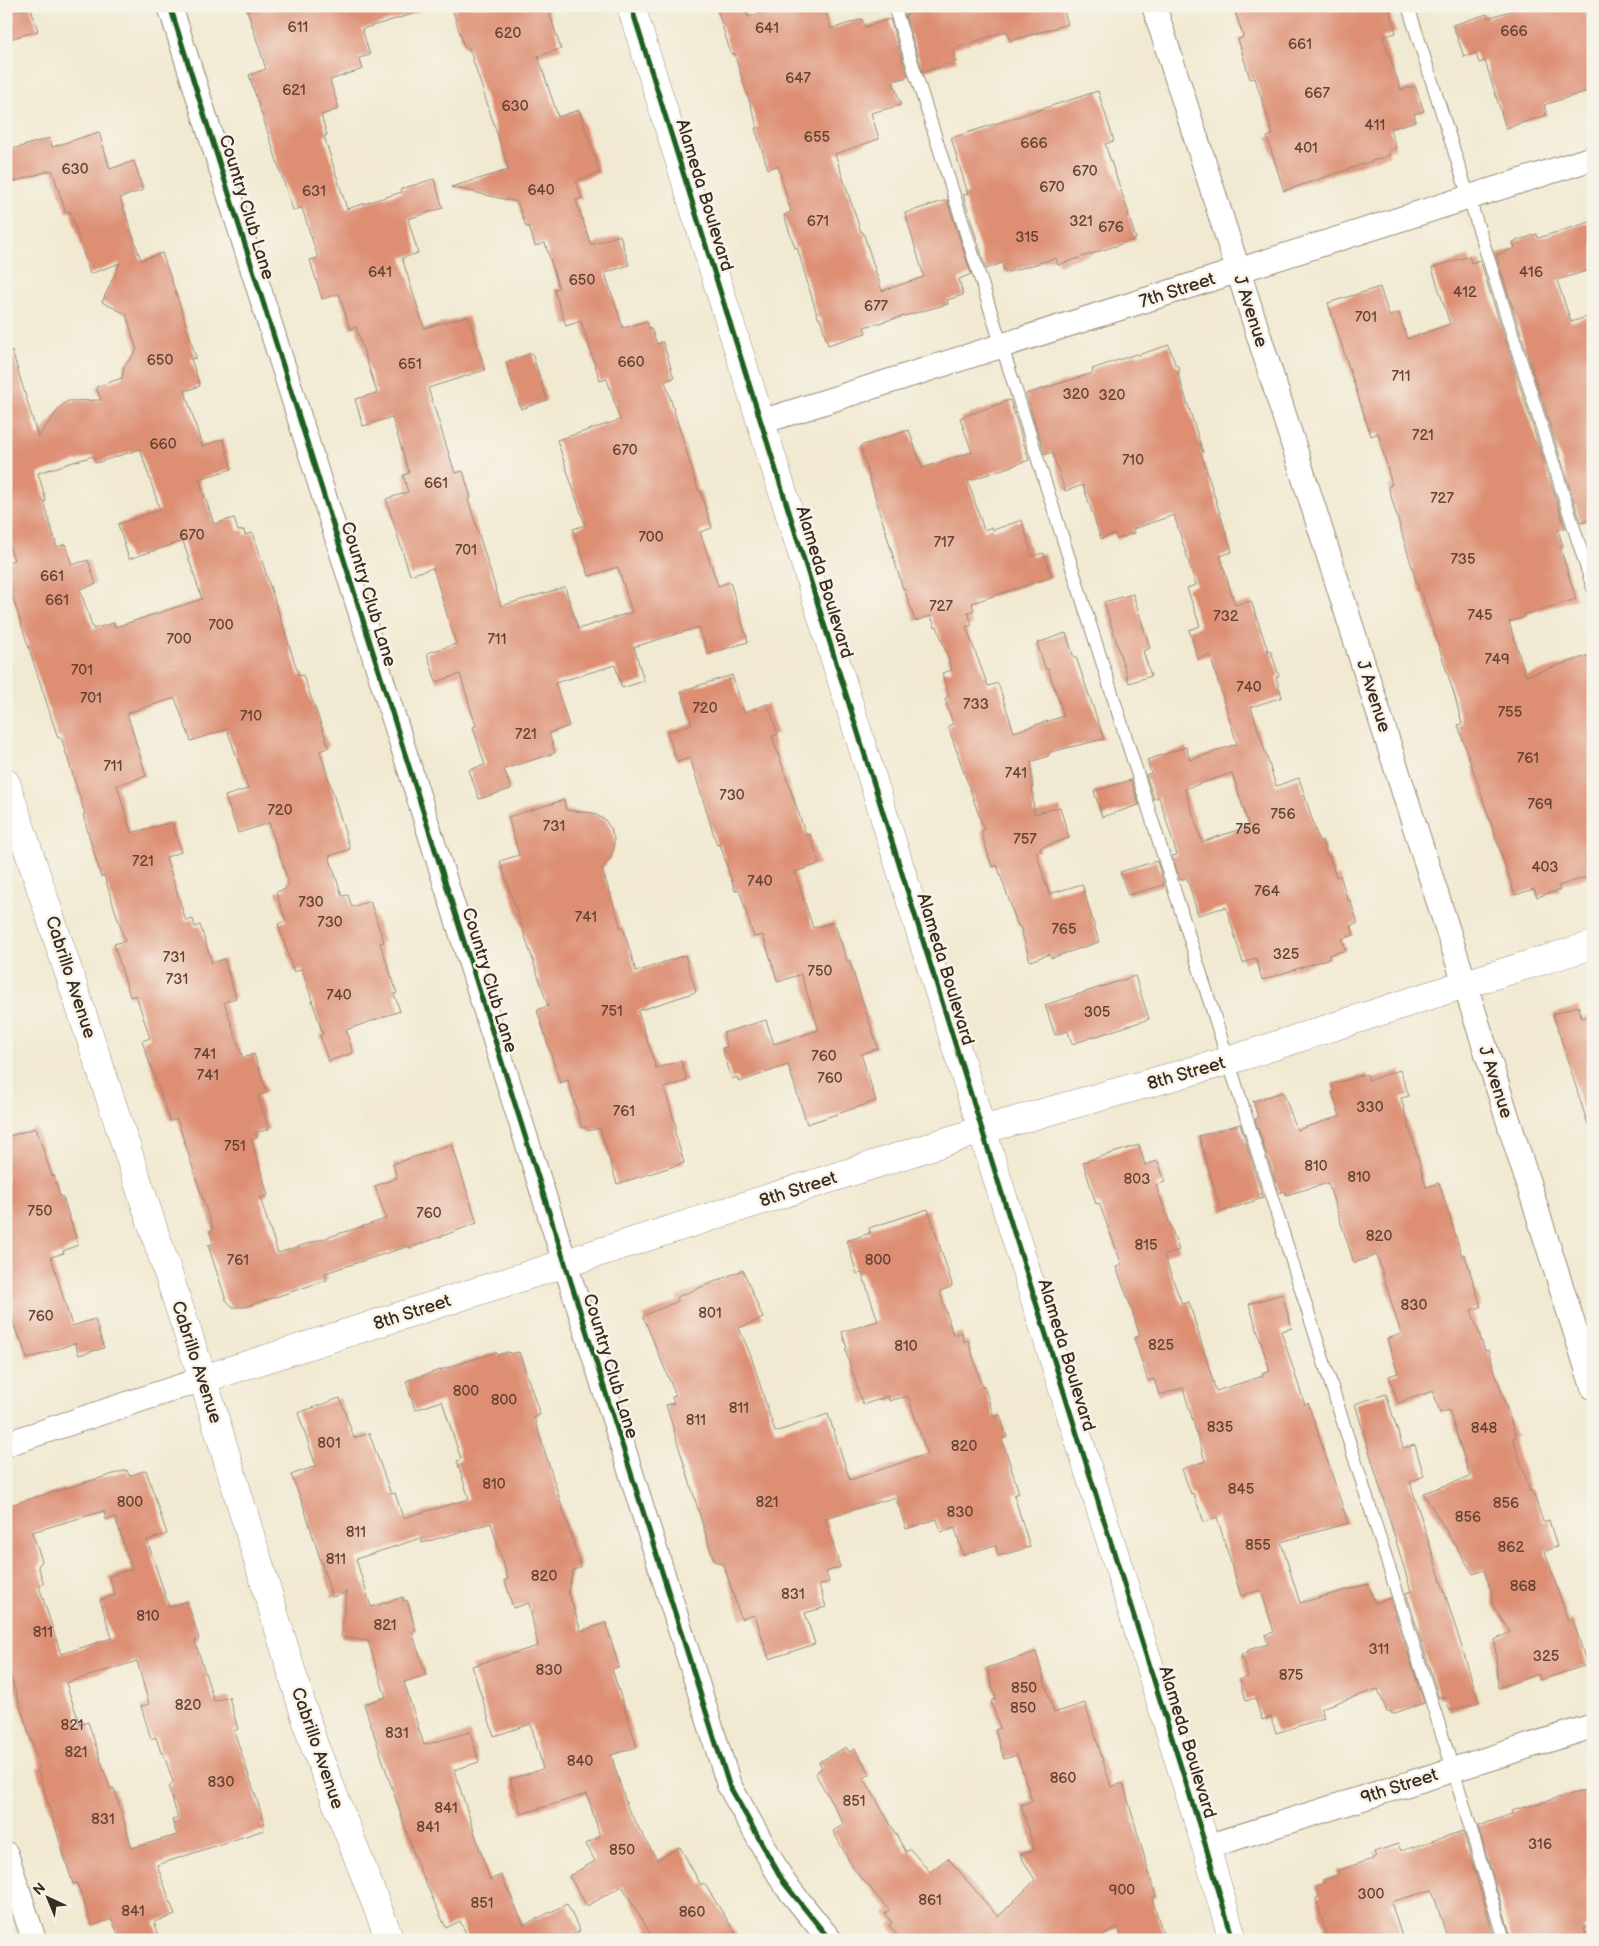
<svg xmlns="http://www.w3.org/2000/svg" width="1599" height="1946" font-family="'Balsamiq Sans',sans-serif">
  <rect width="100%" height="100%" fill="#f7f3e8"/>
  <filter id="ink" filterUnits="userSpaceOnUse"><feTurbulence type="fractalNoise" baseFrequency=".02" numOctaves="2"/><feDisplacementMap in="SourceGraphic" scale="10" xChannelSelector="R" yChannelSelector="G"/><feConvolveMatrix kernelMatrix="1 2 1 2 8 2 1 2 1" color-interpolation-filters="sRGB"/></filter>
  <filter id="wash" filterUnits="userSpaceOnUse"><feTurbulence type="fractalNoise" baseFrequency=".0096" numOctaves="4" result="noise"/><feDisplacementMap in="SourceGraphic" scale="20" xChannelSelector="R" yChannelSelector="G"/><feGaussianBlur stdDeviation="1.12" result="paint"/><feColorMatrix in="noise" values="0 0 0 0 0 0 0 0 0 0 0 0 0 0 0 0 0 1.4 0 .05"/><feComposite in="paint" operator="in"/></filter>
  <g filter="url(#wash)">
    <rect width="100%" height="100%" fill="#f1e9d1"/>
    <g id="blocks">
      <path fill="#dd8e73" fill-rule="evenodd" d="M6,6H30L38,31L6,40Z
        M246,6H418L419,12L362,29L370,55L359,58L363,69L330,80L339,109L321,115L327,135L324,136L347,209L402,192L401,189L434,179L443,208L408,219L418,253L402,258L424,328L468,316L485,370L428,388L455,473L463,471L471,498L468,499L501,606L565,587L578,629L632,612L618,567L589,576L573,529L585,525L557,440L620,420L607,379L600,381L581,321L566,326L554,289L559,288L545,243L535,246L529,226L526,227L517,202L451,187L509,170L469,48L464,47L453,11L456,10L455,6H547L561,49L538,56L558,117L579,110L600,173L576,181L582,198L576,200L591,245L620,235L629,265L605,273L623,328L647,321L649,328H651L657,344L663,342L674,378L665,381L698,490H700L712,528L700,532L718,586L730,582L748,642L708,654L699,627L634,647L644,681L622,688L615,665L555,683L569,726L549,733L555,753L504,769L511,789L479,799L469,770L485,765L473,727L476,726L460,674L436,682L427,653L456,644L433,568L410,575L386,499L408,492L403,475L409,473L392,417L363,426L355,399L377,393L356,327L350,329L339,294L322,299L310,260L318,258L302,208L293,210L249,75L266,69Z
        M716,6H745L748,17L784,6H824L831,29L862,19L865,27L890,19L908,77L893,81L901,105L871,113L879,139L835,154L861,232H863L882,291L924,277L905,213L947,200L971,274L959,279L963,295L947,300L948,304L864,327L866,333L828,345L820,318H818L797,247L795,248L784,215L791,212L778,166L768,169L755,128H758L734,53L731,54Z
        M910,6H1062L1068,24L1010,41L1007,31L953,49L957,61L923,72L905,15L912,13Z
        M1233,6H1388L1396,33L1383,37L1401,90L1415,86L1424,111L1414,114L1416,121L1390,129L1396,148L1388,151L1390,155L1284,191L1267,137L1273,135L1255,78L1250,79L1238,39L1242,38L1243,35Z
        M1525,6H1583L1593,40V89L1544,105L1547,115L1506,128L1485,61L1479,63L1476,53L1464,57L1453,25L1487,14L1488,18Z
        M1098,91L1114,141L1105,144L1129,214H1128L1136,239L1058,265L1056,258L1005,273L1002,263L986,269L963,195L968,194L951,138Z
        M99,132L110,169L134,161L143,190L120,198L141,260L162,253L179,302L196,358L191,359L200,386L185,391L202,446L223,439L232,469L199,479L214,524L234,518L238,531L244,530L245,535L253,533L299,676L303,675L329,747L320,751L350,849L329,856L342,896L348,895L352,907L370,901L384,942L380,943L397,993L394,994L400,1011L346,1030L353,1053L328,1061L320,1035L323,1034L302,969L294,972L278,924L286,921L276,892L286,889L285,886L289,884L269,823L238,833L225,796L248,789L227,729L191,741L175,698L127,713L146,776L117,785L131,833L172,822L181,852L166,857L186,921L193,919L195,927L200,925L212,963L224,959L236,998L224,1002L243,1058L254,1054L267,1092L258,1096L269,1129L255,1133L257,1138L251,1140L268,1195L260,1198L278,1253L386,1219L375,1186L397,1178L393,1164L452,1144L477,1223L410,1248L409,1246L325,1273L327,1280L245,1307H233L226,1300L208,1245L213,1244L210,1231L213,1230L177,1119L170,1121L142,1041L150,1038L136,995L130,997L114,944L125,941L104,875L101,877L83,815L85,814L61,737L58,738L6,577V563L14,560L6,536V352L12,351L38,437L62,405L68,401L101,400L96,387L122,378L124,366L137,350L126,314L102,302L120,263L90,274L70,211L66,213L52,170L6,184V151L50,138L52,147ZM140,449L160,510L118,524L129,559L183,541L202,599L115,627L114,623L93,629L80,589L96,584L88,560L72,565L65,544L57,547L44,502L46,501L38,473L93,456L96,463Z
        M1593,221V269L1557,280L1571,322L1593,315V519L1581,523L1496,255L1515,248L1513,242L1537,234L1538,238Z
        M1469,256L1471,263L1480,260L1565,528L1558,530L1563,546L1560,547L1576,599L1524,615L1525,617L1509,622L1526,676L1593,654V875L1558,886L1560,890L1537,897L1534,889L1515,895L1458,725L1462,724L1455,697L1422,594H1420L1388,486L1392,485L1378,433L1371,436L1328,303L1380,287L1389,316L1399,313L1407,339L1450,324L1432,268Z
        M1169,345L1175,364L1180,368L1178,374L1203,452L1201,453L1232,552L1220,556L1235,605L1251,601L1268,651H1271L1279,676L1276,677L1282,697L1251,707L1276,786L1299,778L1319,841L1322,840L1327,856L1329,855L1336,877L1340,875L1348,901L1350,900L1358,923L1351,925L1354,935L1342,939L1346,950L1329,955L1330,958L1262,980L1256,958L1243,963L1226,907L1198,915L1187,878L1180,880L1172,856L1177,855L1159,797L1154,799L1146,775L1151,773L1147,760L1186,747L1190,760L1237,744L1210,655L1198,659L1189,630L1200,626L1187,588L1196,585L1174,515L1133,529L1134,533L1117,539L1114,534L1101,539L1083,485L1065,491L1052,452L1045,455L1026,394L1093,373L1092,369L1136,354L1138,355ZM1232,773L1249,826L1202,842L1185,789Z
        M532,353L547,400L521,409L506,362Z
        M1010,400L1029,460L968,481L984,530L992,527L993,530L1022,520L1032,556L1044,553L1052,577L972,603L974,610L968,612L972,625L966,627L988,686L998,683L1014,732L1064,716L1048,669L1046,670L1037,643L1066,633L1074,658L1076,657L1104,739L1050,752L1048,756L1031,762L1034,814L1060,807L1069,838L1040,848L1041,851L1036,852L1049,894L1082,884L1099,942L1051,958L1050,954L1030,961L1020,926H1018L997,865L992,867L981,831L984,830L948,726L953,724L945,699L949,695L942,673L952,670L937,626L935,627L931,616L915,621L904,588L903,589L860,446L909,430L922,468L972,452L960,418Z
        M1133,594L1150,648L1143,651L1151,676L1129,683L1104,602Z
        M732,675L744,712L768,704L778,734L772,736L806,835L810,834L819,864L795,872L813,928L834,922L847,961L849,960L878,1048L861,1054L876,1101L807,1124L788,1065L739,1082L737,1077L732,1079L722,1048L727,1047L723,1033L766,1020L774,1044L819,1030L801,974L778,982L763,935L754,937L739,889L735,891L720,844L717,845L690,758L677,762L667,732L692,724L681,691Z
        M1131,780L1139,805L1102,817L1094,791Z
        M564,800L566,810L593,813L605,820L611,829L614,839V848L610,859L602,869L621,928L623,927L636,972L685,955L696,992L638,1011L656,1068L681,1061L687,1081L664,1088L676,1126L675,1133L684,1163L617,1184L600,1128L588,1131L586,1127L582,1128L568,1080L560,1083L537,1010L548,1006L500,861L519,855L508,817Z
        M1157,861L1164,885L1128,895L1120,872Z
        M1135,976L1149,1019L1072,1044L1068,1031L1055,1035L1045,1005Z
        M1578,1006L1582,1018L1593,1015V1124L1588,1125L1553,1014Z
        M1400,1070L1409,1096L1401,1098L1426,1187L1439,1183L1462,1256L1465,1255L1481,1307L1471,1310L1485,1351L1488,1350L1516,1437L1513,1438L1530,1491H1533L1543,1522L1549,1520L1557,1547L1545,1551L1568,1621L1573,1620L1587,1665L1540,1680L1538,1674L1498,1688L1495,1640L1510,1632L1492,1605V1593L1484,1570L1473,1574L1423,1493L1470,1477L1449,1410L1440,1413L1433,1391L1398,1403L1389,1376L1398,1373L1387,1339L1401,1334L1377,1255L1354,1263L1328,1183L1286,1195L1285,1191L1279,1193L1255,1119L1258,1118L1253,1101L1283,1092L1297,1130L1340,1116L1332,1092H1334L1332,1084L1367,1074L1369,1080Z
        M1240,1124L1263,1198L1221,1212L1199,1136Z
        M36,1128L52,1176L54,1175L60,1197H63L78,1245L63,1251L64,1253L51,1257L72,1326L95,1319L104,1348L79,1355L75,1343L27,1359L20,1337H18L6,1299V1137Z
        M1139,1145L1145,1165L1158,1161L1165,1182L1156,1185L1179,1250L1164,1256L1182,1304L1189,1302L1216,1391L1263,1376L1262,1374L1270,1371L1249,1304L1282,1294L1292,1328L1281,1331L1305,1405L1308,1403L1348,1523L1281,1542L1300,1603L1368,1584L1375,1603L1390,1598L1424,1703L1392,1714L1391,1711L1387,1712L1378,1689L1321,1708L1324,1718L1276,1733L1271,1717L1262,1720L1255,1698L1246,1701L1240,1679L1248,1677L1241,1654L1248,1652V1650L1268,1644L1265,1635L1274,1632L1261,1590L1241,1596L1217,1517L1204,1522L1193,1493L1191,1494L1182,1469L1205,1461L1183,1388L1159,1395L1154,1379L1148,1381L1134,1338L1140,1336L1131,1307L1116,1267L1122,1265L1099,1203L1096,1204L1083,1162Z
        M928,1209L952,1284L951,1287L940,1291L953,1335L962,1332L964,1342L968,1340L982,1387L984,1386L994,1417L1000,1415L1007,1437L1002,1439L1019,1493L1014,1495L1030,1547L999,1556L995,1545L963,1555L955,1528L941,1532L937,1519L906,1529L896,1497L825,1518L840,1567L826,1572L829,1582L819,1585L826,1607L805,1613L815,1644L769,1659L755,1615L741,1619L724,1565L714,1561L666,1405L674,1403L672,1397L676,1396L643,1316L678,1301L677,1297L743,1270L763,1318L739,1328L751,1356L775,1432L828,1414L850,1480L927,1454L908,1396L889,1401L888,1396L863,1405L845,1349L847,1348L842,1332L878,1321L862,1273L857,1274L847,1241L870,1233L869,1228Z
        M496,1352L497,1355L509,1352L510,1354L519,1352L540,1415L534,1417L581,1567L573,1570L568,1591L581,1631L606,1623L619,1667L612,1669L637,1747L611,1755L628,1809L657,1860L680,1847L701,1885L704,1883L740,1940H654L622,1886L587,1906L569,1876L595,1861L586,1844L600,1836L587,1794L521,1814L510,1779L543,1769L531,1724L494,1736L472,1666L538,1646L529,1603L513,1608L505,1580L508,1579L491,1523L422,1543L421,1538L356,1559L371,1607L403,1597L404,1601L407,1600L416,1631L412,1632L426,1675L404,1682L424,1745L470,1732L479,1762L454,1770L490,1880L501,1875L524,1925L567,1904L580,1931L562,1940H469L460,1921L446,1928L418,1866L364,1704L386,1697L368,1641L341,1637L347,1592L332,1597L303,1504L291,1475L316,1466L298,1413L340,1398L354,1438L369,1433L391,1494L395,1493L403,1518L469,1499L457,1461L461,1459L442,1401L415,1410L406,1381Z
        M1386,1394L1403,1448L1415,1445L1424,1476L1410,1482L1479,1702L1450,1711L1445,1696L1439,1698L1406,1593L1411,1591L1355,1404Z
        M127,1470L129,1476L146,1470L167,1534L147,1540L169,1607L187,1601L199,1639L195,1641L214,1701L229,1697L238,1729L234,1731L265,1824H262L264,1830L157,1865L175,1915L154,1922L161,1940H120L112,1919L92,1926L77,1883L73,1884L37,1768L40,1767L6,1662V1506ZM104,1511L106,1520L115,1517L132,1569L109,1576L115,1595L100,1600L112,1638L61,1654L39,1586L44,1584L38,1566L42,1561L32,1532ZM137,1661L149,1704L141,1706L151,1739L156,1737L161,1753L163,1752L173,1782L169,1788L178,1818L172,1820L177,1835L132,1848L114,1788L110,1789L88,1722L80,1725L66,1683Z
        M1036,1652L1054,1713L1085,1703L1111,1787L1123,1783L1156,1897L1152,1898L1165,1940H1122L1118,1927L1097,1940H901L889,1925L892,1923L885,1914L889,1910L853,1868L833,1831L844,1824L815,1773L822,1768L819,1762L846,1747L849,1752L855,1749L870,1774L864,1778L906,1852L910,1849L930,1872L948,1858L998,1917L1035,1880L1020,1855L1034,1850L1021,1805L1032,1801L1017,1755L1004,1759L995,1730L1000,1728L991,1701L996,1699L987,1668Z
        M1593,1788V1926L1584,1928L1588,1940H1512L1478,1826L1512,1814L1511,1811Z
        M1463,1831L1495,1940H1448L1432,1890L1391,1902L1403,1940H1328L1316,1898L1319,1897L1316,1886L1324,1883L1323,1880L1338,1875L1336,1871L1376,1858L1374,1852L1398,1844L1401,1851Z"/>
    </g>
  </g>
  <g filter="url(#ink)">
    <use href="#blocks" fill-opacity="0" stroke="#968a78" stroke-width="1"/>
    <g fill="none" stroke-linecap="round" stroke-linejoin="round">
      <defs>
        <path id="lane" d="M894,6L1453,1769L1504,1940
          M1408,6L1593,588"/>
        <path id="street" d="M170,6L729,1785L784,1883L830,1940
          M1154,6L1593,1387
          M761,422L1593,158
          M6,1444L203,1379
          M1206,1847L1593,1726
          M6,1854L34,1940"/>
        <path id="secondary" d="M631,6L1206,1847L1233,1940
          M6,783L203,1379L313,1742L390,1940
          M203,1379L982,1130L1228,1061L1465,984L1593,945"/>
      </defs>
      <use href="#lane" stroke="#968a78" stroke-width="14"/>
      <use href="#street" stroke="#968a78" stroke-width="26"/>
      <use href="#secondary" stroke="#968a78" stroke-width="29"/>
      <use href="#lane" stroke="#fff" stroke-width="12"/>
      <use href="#street" stroke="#fff" stroke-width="24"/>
      <use href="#secondary" stroke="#fff" stroke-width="28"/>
      <defs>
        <path id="cycleway" d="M170,6L729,1785L784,1883L830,1940
          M631,6L1206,1847L1233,1940"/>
      </defs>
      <use href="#cycleway" stroke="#f7f3e8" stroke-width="8"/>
      <use href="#cycleway" stroke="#1b5e20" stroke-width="5"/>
    </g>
  </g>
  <g text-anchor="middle" stroke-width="5" stroke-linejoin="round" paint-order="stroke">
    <g font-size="15" fill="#644333">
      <text x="298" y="32">611</text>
      <text x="767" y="33">641</text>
      <text x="1514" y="36">666</text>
      <text x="508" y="38">620</text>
      <text x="1300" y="49">661</text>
      <text x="798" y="83">647</text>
      <text x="294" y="95">621</text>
      <text x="1317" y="98">667</text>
      <text x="515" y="111">630</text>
      <text x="1375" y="130">411</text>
      <text x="817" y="142">655</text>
      <text x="1034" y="148">666</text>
      <text x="1306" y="153">401</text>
      <text x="75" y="174">630</text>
      <text x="1085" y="176">670</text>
      <text x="1052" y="192">670</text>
      <text x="541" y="195">640</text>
      <text x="314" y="196">631</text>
      <text x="818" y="226">671</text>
      <text x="1081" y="226">321</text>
      <text x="1111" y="232">676</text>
      <text x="1027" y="242">315</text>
      <text x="380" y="277">641</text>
      <text x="1531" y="277">416</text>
      <text x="582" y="285">650</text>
      <text x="1465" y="297">412</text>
      <text x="876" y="311">677</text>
      <text x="1366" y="322">701</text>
      <text x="160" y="365">650</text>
      <text x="631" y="367">660</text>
      <text x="410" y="369">651</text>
      <text x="1401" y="381">711</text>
      <text x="1076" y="399">320</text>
      <text x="1112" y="400">320</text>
      <text x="1423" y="440">721</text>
      <text x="163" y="449">660</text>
      <text x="625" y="455">670</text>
      <text x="1133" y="465">710</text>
      <text x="436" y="488">661</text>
      <text x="1442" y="503">727</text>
      <text x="192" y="540">670</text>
      <text x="651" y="542">700</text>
      <text x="944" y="547">717</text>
      <text x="466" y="555">701</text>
      <text x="1463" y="564">735</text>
      <text x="52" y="581">661</text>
      <text x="57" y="605">661</text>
      <text x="941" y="611">727</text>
      <text x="1480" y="620">745</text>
      <text x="1226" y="621">732</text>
      <text x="221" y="630">700</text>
      <text x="179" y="644">700</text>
      <text x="497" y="644">711</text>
      <text x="1497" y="664">749</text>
      <text x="82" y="675">701</text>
      <text x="1249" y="692">740</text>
      <text x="91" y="703">701</text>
      <text x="976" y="709">733</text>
      <text x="705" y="713">720</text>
      <text x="1510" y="717">755</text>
      <text x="251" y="721">710</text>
      <text x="526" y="739">721</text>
      <text x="1528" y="763">761</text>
      <text x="113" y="771">711</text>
      <text x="1016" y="778">741</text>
      <text x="732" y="800">730</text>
      <text x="1540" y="809">769</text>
      <text x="280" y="815">720</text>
      <text x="1283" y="819">756</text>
      <text x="554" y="831">731</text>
      <text x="1248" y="834">756</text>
      <text x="1025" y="844">757</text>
      <text x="143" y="866">721</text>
      <text x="1545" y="872">403</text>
      <text x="760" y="886">740</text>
      <text x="1267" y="896">764</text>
      <text x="311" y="907">730</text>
      <text x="586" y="922">741</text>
      <text x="330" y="927">730</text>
      <text x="1064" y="934">765</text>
      <text x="1286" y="959">325</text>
      <text x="174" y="962">731</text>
      <text x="820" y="976">750</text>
      <text x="177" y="984">731</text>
      <text x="339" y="1000">740</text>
      <text x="612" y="1016">751</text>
      <text x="1097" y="1017">305</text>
      <text x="205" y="1059">741</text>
      <text x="824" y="1061">760</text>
      <text x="208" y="1080">741</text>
      <text x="830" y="1083">760</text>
      <text x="1370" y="1112">330</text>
      <text x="624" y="1116">761</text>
      <text x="235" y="1151">751</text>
      <text x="1316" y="1171">810</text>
      <text x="1359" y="1182">810</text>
      <text x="1137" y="1184">803</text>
      <text x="40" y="1216">750</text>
      <text x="429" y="1218">760</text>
      <text x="1379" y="1241">820</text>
      <text x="1146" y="1250">815</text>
      <text x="238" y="1265">761</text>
      <text x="878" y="1265">800</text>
      <text x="1414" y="1310">830</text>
      <text x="710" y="1318">801</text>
      <text x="41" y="1321">760</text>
      <text x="1161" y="1350">825</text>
      <text x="906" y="1351">810</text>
      <text x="466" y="1396">800</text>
      <text x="504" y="1405">800</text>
      <text x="739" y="1413">811</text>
      <text x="696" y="1425">811</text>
      <text x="1220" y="1432">835</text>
      <text x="1484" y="1433">848</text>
      <text x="329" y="1448">801</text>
      <text x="964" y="1451">820</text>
      <text x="494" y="1489">810</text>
      <text x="1241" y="1494">845</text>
      <text x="130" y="1507">800</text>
      <text x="767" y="1507">821</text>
      <text x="1506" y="1508">856</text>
      <text x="960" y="1517">830</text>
      <text x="1468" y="1522">856</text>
      <text x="356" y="1537">811</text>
      <text x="1258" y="1550">855</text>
      <text x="1511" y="1552">862</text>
      <text x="336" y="1564">811</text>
      <text x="544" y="1581">820</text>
      <text x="1523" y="1591">868</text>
      <text x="793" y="1599">831</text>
      <text x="148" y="1621">810</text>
      <text x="385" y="1630">821</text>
      <text x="43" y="1637">811</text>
      <text x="1379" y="1654">311</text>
      <text x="1546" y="1661">325</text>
      <text x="549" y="1675">830</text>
      <text x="1291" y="1680">875</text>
      <text x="1024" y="1693">850</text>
      <text x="188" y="1710">820</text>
      <text x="1023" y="1713">850</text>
      <text x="72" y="1730">821</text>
      <text x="397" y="1738">831</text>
      <text x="76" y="1757">821</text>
      <text x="580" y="1766">840</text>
      <text x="1063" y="1783">860</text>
      <text x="221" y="1787">830</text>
      <text x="854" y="1806">851</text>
      <text x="446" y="1813">841</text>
      <text x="103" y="1824">831</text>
      <text x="428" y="1832">841</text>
      <text x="1540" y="1849">316</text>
      <text x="622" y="1855">850</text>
      <text x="1122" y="1895">900</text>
      <text x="1371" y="1899">300</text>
      <text x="930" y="1905">861</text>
      <text x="482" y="1908">851</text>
      <text x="133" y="1916">841</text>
      <text x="692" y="1917">860</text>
    </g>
    <g font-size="18" fill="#3b2a1e" stroke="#f7f3e8">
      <text transform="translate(705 195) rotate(73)" y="6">Alameda Boulevard</text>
      <text transform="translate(247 207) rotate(73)" y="6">Country Club Lane</text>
      <text transform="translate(1177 290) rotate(-18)" y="6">7th Street</text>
      <text transform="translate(1251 311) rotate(72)" y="6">J Avenue</text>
      <text transform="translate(825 582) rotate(73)" y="6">Alameda Boulevard</text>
      <text transform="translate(369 594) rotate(73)" y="6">Country Club Lane</text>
      <text transform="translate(1374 696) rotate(72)" y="6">J Avenue</text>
      <text transform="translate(946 969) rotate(73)" y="6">Alameda Boulevard</text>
      <text transform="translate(71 977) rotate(72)" y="6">Cabrillo Avenue</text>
      <text transform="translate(490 980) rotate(73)" y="6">Country Club Lane</text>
      <text transform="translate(1186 1073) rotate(-16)" y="6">8th Street</text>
      <text transform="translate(1496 1082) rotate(72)" y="6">J Avenue</text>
      <text transform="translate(798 1189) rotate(-18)" y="6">8th Street</text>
      <text transform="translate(412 1312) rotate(-18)" y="6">8th Street</text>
      <text transform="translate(1067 1355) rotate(73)" y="6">Alameda Boulevard</text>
      <text transform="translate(197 1362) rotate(72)" y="6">Cabrillo Avenue</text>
      <text transform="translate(611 1366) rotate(73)" y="6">Country Club Lane</text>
      <text transform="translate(1188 1742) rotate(73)" y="6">Alameda Boulevard</text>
      <text transform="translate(318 1748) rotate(71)" y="6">Cabrillo Avenue</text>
      <text transform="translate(1399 1786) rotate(-18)" y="6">9th Street</text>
    </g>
  </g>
  <rect width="1599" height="1946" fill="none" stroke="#f7f3e8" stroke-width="25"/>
  <g transform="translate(48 1898) rotate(316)" stroke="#f7f3e8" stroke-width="4" paint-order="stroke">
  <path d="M0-4L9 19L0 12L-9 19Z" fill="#3b2a1e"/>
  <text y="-8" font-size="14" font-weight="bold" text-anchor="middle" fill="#3b2a1e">N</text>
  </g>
</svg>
